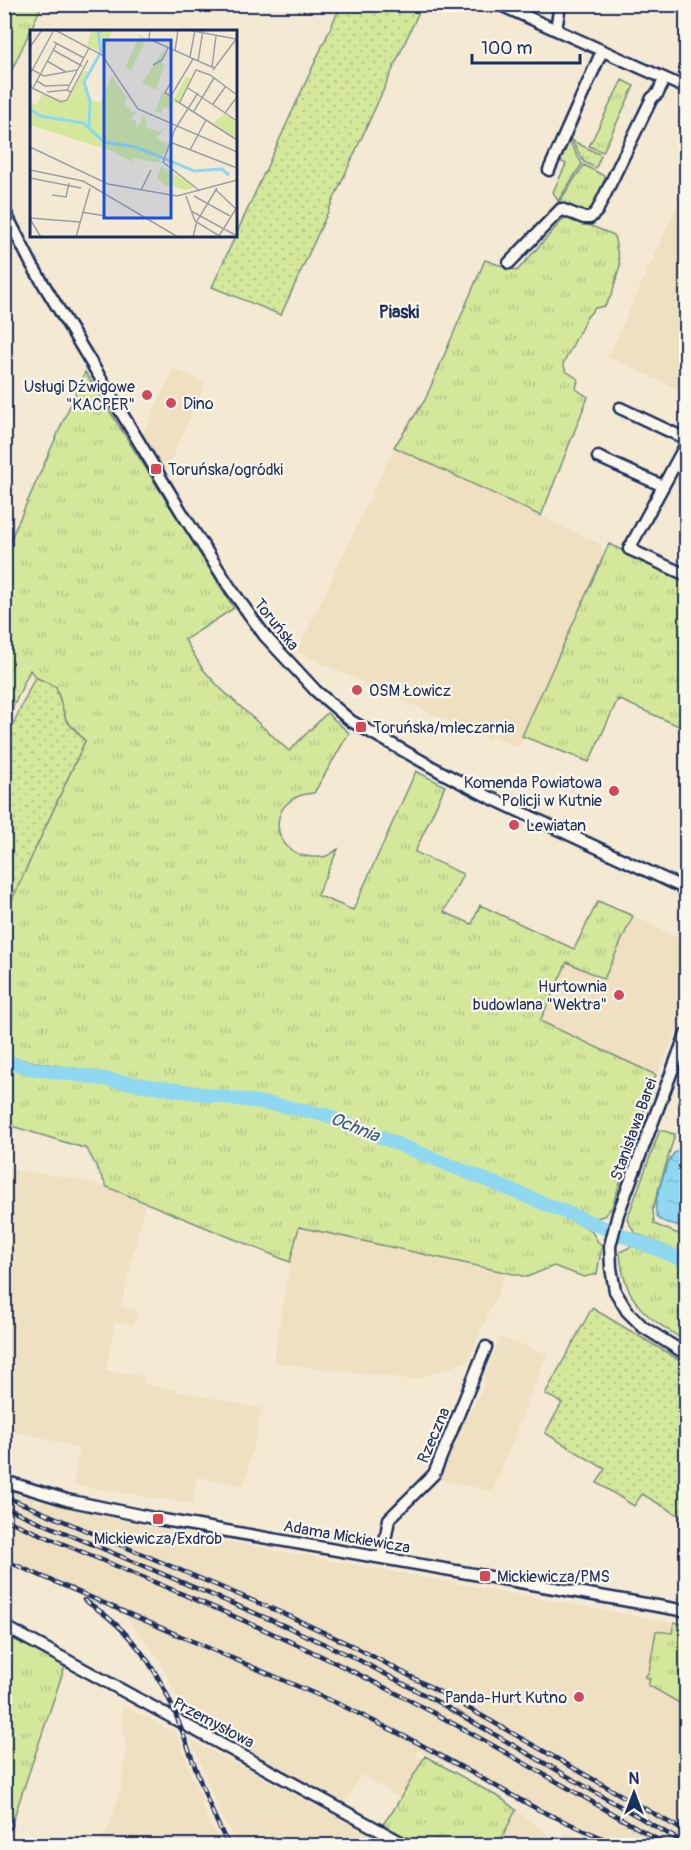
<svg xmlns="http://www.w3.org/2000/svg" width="691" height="1850" font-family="Pangolin,sans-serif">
  <defs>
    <pattern id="grass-tufts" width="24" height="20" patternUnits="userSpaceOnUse" patternTransform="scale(1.5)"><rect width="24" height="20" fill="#d4e89c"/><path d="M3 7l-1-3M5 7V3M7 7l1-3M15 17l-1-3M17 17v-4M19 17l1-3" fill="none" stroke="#b5c789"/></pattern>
    <pattern id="garden-dots" width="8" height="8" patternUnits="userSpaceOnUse" patternTransform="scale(1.5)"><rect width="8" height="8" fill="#d4e89c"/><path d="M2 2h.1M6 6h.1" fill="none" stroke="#b5c789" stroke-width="1.8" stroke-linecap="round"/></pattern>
    <pattern id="water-ripples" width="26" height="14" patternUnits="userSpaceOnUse" patternTransform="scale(1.5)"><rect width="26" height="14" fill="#90d8f1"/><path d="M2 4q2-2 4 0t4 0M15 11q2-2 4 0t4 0" fill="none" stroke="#7cbad1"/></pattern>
  </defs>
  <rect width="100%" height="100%" fill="#f4ead3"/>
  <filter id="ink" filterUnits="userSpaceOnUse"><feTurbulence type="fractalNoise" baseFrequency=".0167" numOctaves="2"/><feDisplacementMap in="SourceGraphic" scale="12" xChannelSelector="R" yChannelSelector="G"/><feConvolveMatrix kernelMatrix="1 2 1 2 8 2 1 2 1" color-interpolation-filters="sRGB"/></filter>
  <g filter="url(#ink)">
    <path fill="#f0e0c2" d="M686,186V393L608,357Z
      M174,368L206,383L164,475L141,437Z
      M394,447L600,544L603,551L601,560L518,748L492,735L489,740L297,652Z
      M633,916L686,941V1011L656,1075L540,1021L567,962L604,979Z
      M4,1168L73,1178L107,1187L145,1203L121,1306L137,1310L134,1325L115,1322L106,1370L143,1376L144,1384L262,1408L244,1486L197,1477L192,1504L73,1485L79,1449L70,1448V1445L5,1429Z
      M299,1226L507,1272L468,1361L414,1380L273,1363L290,1262Z
      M501,1337L547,1354L493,1491L442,1481V1472L455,1440L486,1382L483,1379Z
      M4,1486L41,1503L45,1501L153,1528L686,1625V1845H608L418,1750L416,1755L422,1759L400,1798L361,1775L344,1804L186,1718L159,1659L124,1615L5,1563Z
      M122,1705L177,1733L209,1822L223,1845H100L109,1826L121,1787L126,1753Z
      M191,1740L329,1812L390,1845H238L221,1816Z
      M516,1810L557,1841L565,1832L602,1845H498Z"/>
    <path fill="url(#grass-tufts)" stroke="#788c7d" stroke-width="1.5" d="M5,4L42,5L5,85L4,5Z
      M622,80L634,86L603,152L589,146Z
      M571,140L601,155L596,168L584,162Z
      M584,165L608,178L592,210L585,214L559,202Z
      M566,216L614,235L620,265L612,294L605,306L595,308L587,317L563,364L566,371L578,379L576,389L588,397L541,516L394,447L425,400L485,260L517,271Z
      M85,372L234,608L185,640L202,668L219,687L289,751L327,713L349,733L314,793C264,796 269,855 312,857C316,857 322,858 326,856C330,855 334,851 338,849L317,895L353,910L416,771L445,786L415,852L463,874L444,912L472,924L480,905L574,949L598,901L633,916L604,979L567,962L540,1021L656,1075L612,1207L604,1216L596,1218L318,1108L5,1057V914L85,741L66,720L56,687L35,677L30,670L5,725V552Z
      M609,544L686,581V715L681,727L618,699L589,762L522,736Z
      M5,1065L34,1073L244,1104L322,1118L569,1218L591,1230L598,1242L602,1245L597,1274L584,1277L554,1266L527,1277L299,1227L290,1262L107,1187L87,1149L5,1124Z
      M660,1130L675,1134L653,1208L654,1224L686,1237V1255L635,1233L627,1219Z
      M632,1246L686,1266V1341C647,1318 623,1302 620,1252Z
      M674,1622L686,1625V1707L648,1685L650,1679L645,1677L649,1672L656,1631L672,1633Z
      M9,1634L65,1666L12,1823L5,1821L4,1648Z
      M425,1756L502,1799L516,1810L498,1845H420L382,1825L393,1811Z"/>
    <path fill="#d4e89c" stroke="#788c7d" stroke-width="1.5" d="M568,139L582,164L558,201L553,192L566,164L562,162L560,156Z"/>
    <path fill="url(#garden-dots)" stroke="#788c7d" stroke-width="1.5" d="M341,5H422L281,315L212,287Z
      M35,677L56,687L66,720L85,741L5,915V742Z
      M592,1308L686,1364V1524L680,1523V1516L642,1494L634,1506L597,1483L605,1469L545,1433L562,1403L545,1394Z"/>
    <path fill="url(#water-ripples)" stroke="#6194b6" stroke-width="1.5" d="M682,1149L686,1150V1229C678,1226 666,1224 659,1219C649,1210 665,1170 670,1159L674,1153Z"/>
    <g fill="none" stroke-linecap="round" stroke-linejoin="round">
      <path stroke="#90d8f1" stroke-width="14" d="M4,1061L30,1068L277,1105L326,1115L686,1261"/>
      <defs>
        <path id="minor" d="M498,4L686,88
          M556,30L560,4
          M549,170L602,51
          M4,210L32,265L182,513L231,589L265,636L316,691L351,721L441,772L491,798L686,889
          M509,263L561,209L584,218H590L597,211L652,98L658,93L664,79
          M620,408L686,439
          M686,444L629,549L686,575
          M598,457L663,486
          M686,1034L618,1214L610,1246L611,1268L615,1291L627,1311L643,1327L686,1354
          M4,1481L67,1500L158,1519L686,1611
          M382,1557L389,1519L434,1474L486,1347
          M4,1626L408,1846
          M4,1824H6"/>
      </defs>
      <use href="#minor" stroke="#1b2f5e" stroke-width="15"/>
      <use href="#minor" stroke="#fbf7ec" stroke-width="10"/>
      <defs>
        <path id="rail" d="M4,1496L287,1615L357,1648L440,1692L686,1832
          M4,1507L283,1625L355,1658L436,1701L686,1844
          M4,1519C124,1570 246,1618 362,1676C467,1728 567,1788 669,1846
          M4,1560L341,1705L418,1743L539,1810L620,1846
          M84,1600C182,1661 179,1755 229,1846"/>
      </defs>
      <use href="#rail" stroke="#1b2f5e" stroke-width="4.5"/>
      <use href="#rail" stroke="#fbf7ec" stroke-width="2" stroke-dasharray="7" stroke-linecap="butt"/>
    </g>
  </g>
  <g fill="#d1495b" stroke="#fbf7ec" stroke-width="2">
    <circle cx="147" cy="395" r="6"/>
    <circle cx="171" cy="403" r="6"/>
    <rect x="150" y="463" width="12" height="12" rx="3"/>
    <circle cx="357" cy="690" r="6"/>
    <rect x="355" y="721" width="12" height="12" rx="3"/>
    <circle cx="614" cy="791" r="6"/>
    <circle cx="514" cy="825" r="6"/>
    <circle cx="619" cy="995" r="6"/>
    <rect x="152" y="1513" width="12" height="12" rx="3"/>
    <rect x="479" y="1570" width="12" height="12" rx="3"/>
    <circle cx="579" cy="1697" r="6"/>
  </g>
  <g text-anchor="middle" stroke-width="4.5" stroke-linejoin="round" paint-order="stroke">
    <g font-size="16" fill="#1b2f5e" stroke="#fbf7ec" text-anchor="start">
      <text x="135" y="392" text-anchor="end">Usługi Dźwigowe<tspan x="135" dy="18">"KACPER"</tspan></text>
      <text x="183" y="409">Dino</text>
      <text x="168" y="475">Toruńska/ogródki</text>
      <text x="369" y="696">OSM Łowicz</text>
      <text x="373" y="733">Toruńska/mleczarnia</text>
      <text x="602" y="788" text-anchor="end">Komenda Powiatowa<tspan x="602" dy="18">Policji w Kutnie</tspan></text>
      <text x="526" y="831">Lewiatan</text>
      <text x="607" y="992" text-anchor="end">Hurtownia<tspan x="607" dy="18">budowlana "Wektra"</tspan></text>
      <text x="158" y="1544" text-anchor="middle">Mickiewicza/Exdrob</text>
      <text x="497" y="1582">Mickiewicza/PMS</text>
      <text x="567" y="1703" text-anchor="end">Panda-Hurt Kutno</text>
    </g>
    <g font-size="16" fill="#1b2f5e" stroke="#fbf7ec">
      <text transform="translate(277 624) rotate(51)" y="6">Toruńska</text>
      <text transform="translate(633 1129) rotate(-70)" y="6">Stanisława Barei</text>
      <text transform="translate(433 1435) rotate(-67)" y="6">Rzeczna</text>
      <text transform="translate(347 1536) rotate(10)" y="6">Adama Mickiewicza</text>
      <text transform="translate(214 1722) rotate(28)" y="6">Przemysłowa</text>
    </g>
    <g font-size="18" font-weight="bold" fill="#1b2f5e" stroke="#fbf7ec">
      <text x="399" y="318">Piaski</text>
    </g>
    <g font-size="18" font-style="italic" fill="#385983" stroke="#fbf7ec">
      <text transform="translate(355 1127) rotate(22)" y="6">Ochnia</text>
    </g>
  </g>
  <g transform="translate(30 30)">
    <rect width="207" height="207" fill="#f4ead3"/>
    <path d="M61,0H83L73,22L57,16ZM135,18L131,31L134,35L126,60L112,53ZM54,40L60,43L54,52L59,69L70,73L82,46L97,68L94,74L102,82L108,81L101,88L107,92L105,96L108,97L114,84L117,98L129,101L135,98L126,108L138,114L133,126H127L132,133L103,128L102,132L82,121L0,95V80L4,82L0,72L7,75L12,64L37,71ZM156,46L162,49L150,72L145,70L140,80L134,77L131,83L125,81L133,62L145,68Z" fill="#d4e89c"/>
    <path d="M194,84L207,91V109L183,93Z" fill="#d4e89c"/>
    <path d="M110,5L116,9L101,40L95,38ZM78,75L82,81L72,105L65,102ZM131,136L166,157L156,160L135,155L127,148Z" fill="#d4e89c"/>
    <path fill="none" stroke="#90d8f1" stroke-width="3" d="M0,79L10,86L53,93L74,112L106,117L164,141L192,139L199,145M59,97L60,71L54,52L71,22L68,0"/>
    <path fill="none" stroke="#9d9fa4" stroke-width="1.5" d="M25,0L72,25L108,79L207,122M120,0L119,9L184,38M158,0L206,9M24,12L54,28M0,17L12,0M23,20L52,36M145,21L148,0M160,27L165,0M17,31L36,42M168,31L173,0M123,35L132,30L138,18M182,37L186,6M1,39L14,46L47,40M183,40L207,8M0,44L24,0M7,51L15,56L40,55M141,52L135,63L141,66L163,29M0,57L31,72L37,70L41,62L37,60M3,58L27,13M158,58L207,91M37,60L59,18M17,62L37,60M41,62L58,30M168,63L145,99L133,132L170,161M145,70L207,110M150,72L166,40L180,45L207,65M183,74L196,56M164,81L184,48M195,83L207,67M140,112L207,138M0,117L78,154L147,166L207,150M160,120L176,90M0,140L53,151L148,207M0,148L51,158M185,159L207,180M111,160L121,140M22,165L36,167L39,153M156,166L165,191L191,207M164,166L200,186M161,181L207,206M52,182L75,186M0,188L50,192M0,189L11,207M189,206L207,177M46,207L60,158M163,207L167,191L187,158"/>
    <path fill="#1d4ed8" fill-opacity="0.15" stroke="#1d4ed8" stroke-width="3" d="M74,10H141V188H74Z"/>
    <rect width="207" height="207" fill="none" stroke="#1b2f5e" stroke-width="3"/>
  </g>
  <rect width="691" height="1850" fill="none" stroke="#fbf7ec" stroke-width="24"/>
  <rect x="12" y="12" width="667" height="1826" fill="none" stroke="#1b2f5e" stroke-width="2" filter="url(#ink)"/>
  <g transform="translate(634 1793)" stroke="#fbf7ec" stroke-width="4.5" paint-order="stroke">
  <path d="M0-4.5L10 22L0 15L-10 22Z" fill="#1b2f5e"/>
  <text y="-9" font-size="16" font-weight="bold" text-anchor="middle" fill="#1b2f5e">N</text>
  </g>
  <path d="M472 54v9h108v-9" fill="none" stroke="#1b2f5e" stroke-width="3"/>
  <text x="481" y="54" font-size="18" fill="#1b2f5e" stroke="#fbf7ec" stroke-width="4.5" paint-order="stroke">100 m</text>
</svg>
